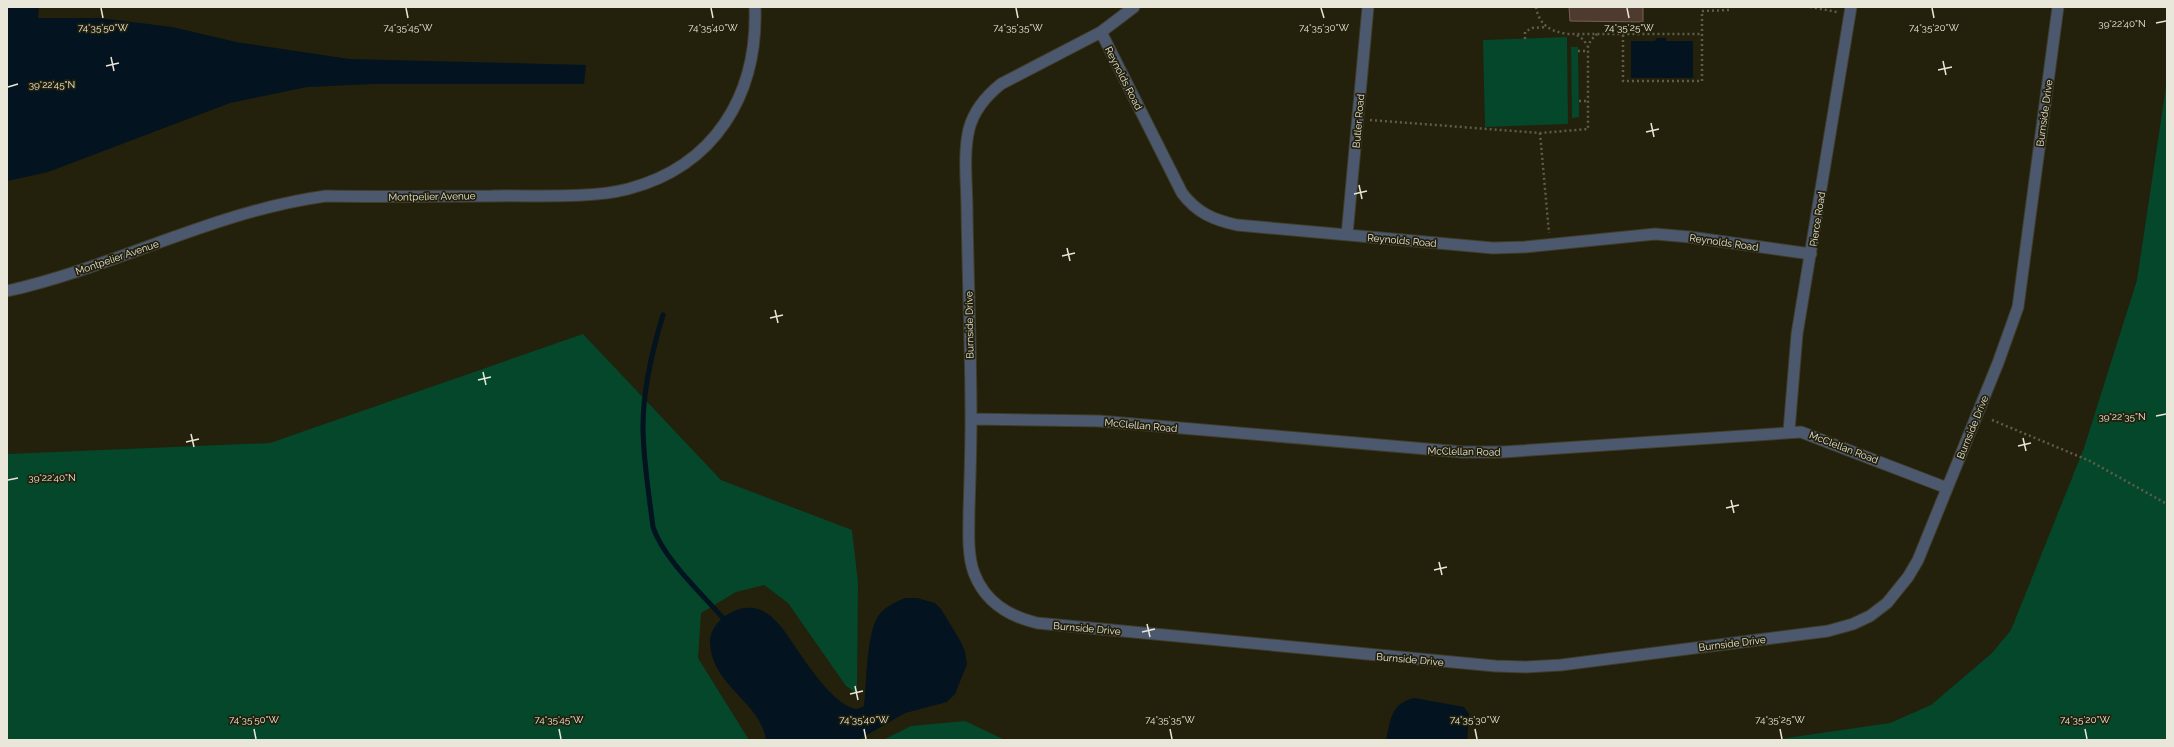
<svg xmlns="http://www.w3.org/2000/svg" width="2174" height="747" font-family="Raleway,sans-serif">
  <rect width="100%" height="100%" fill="#23200b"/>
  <path fill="#04472a" d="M1567,37L1568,124L1485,127L1483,40Z
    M1571,47H1578L1579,117L1572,118Z
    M2167,80V740H1772L1890,723L1931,705L1992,653L2011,630L2084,448L2137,280Z
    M583,334L721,480L852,530L858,582L857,694L846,686L788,603L764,585L736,592L701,613L698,658L749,740H7V454L270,443Z
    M965,721L1005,740H883L911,726Z"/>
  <path fill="#03131f" d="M7,7H39L38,18H99L172,27L236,42L349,59L586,65L584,84H373L307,87L230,103L48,172L7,181Z
    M1657,38H1666V41H1693V78H1631V41H1655Z
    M905,598H917L935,603L941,609L961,642L965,652L967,664L955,694L947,702L905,713L858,740H766C761,702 710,685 710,641C711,619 742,600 763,611C771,615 777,622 783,629C799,651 831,706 857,709L864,706C867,682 866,633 879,615C886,606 896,602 905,598Z
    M1414,698L1464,707L1469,714L1467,740H1386C1391,720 1390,704 1414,698Z"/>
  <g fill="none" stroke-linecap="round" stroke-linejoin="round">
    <path stroke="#03131f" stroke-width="5" d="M663,315C652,351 643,388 643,426C643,460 649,494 653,527C663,558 701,593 723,618"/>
  </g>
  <path fill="#4f3a30" stroke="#776055" d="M1569,7H1643V22L1570,21Z"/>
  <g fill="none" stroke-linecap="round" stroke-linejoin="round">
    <defs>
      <path id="minor" d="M1134,7L1101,32L1001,84C986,96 974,110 969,129C963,154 967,185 967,211C968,280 971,350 971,419C971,450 970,480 969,510C969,530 967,554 974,573C985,602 1008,616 1037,623L1495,666L1526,667L1561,665L1828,631L1853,624L1870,616L1887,603L1908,577L1918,560L1998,363L2018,307L2058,7
        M1101,32L1182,193C1197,213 1214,220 1237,225L1493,248L1525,247L1655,234L1690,237L1811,254
        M1347,235L1368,7
        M7,291C115,267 215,211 326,196C381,197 437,196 492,196C533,195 589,199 628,189C715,166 758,95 755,7
        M971,419L1099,421L1462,452H1503L1801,432L1947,488
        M1789,431L1797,334L1851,7"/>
    </defs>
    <use href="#minor" stroke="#3f3c28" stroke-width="13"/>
    <path stroke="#5f5d4a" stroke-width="2.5" stroke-dasharray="2 3" stroke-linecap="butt" d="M1536,7C1539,25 1550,31 1567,34H1702
      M1810,7L1837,12
      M1577,35L1584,40L1587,46
      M1623,35V81H1702V11L1730,10V7
      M1525,39V32L1532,28L1547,27
      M1578,51H1588
      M1579,101H1588
      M1370,120L1540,133L1588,129V46L1591,40L1597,34
      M1540,133L1549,233
      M1992,420L2090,461L2167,504"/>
    <use href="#minor" stroke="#4b586e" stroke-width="11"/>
  </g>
  <path fill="none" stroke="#e9e7da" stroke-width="1.5" d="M101,8L103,18M406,8L408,18M711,8L713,18M1016,8L1018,18M1321,8L1324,18M1627,8L1629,18M1932,8L1934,18M2156,23L2166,21M111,57L114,71M1943,61L1946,75M106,66L119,63M1938,70L1952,67M8,87L18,84M1651,123L1654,137M1646,132L1659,129M1359,185L1362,199M1354,194L1367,191M1067,248L1070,261M1062,256L1075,253M775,310L778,323M770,318L783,315M483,372L486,385M478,380L491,377M2156,416L2166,414M191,434L194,447M2023,438L2026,451M186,442L199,439M2018,446L2031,443M8,480L18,478M1731,500L1734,513M1726,508L1739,505M1439,562L1442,575M1434,570L1447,567M1147,624L1150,637M1142,632L1155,629M855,686L858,700M850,694L863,691M254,729L256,739M559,729L561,739M864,729L866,739M1170,729L1172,739M1475,729L1477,739M1780,729L1782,739M2085,729L2087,739"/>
  <g text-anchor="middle" stroke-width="3.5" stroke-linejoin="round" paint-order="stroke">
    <g font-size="10" fill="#e9e7da" stroke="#23200b">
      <text transform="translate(1124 78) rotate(63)" y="4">Reynolds Road</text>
      <text transform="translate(2044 113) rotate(-82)" y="4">Burnside Drive</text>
      <text transform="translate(1358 121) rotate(-85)" y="4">Butler Road</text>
      <text transform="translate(432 196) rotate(-1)" y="4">Montpelier Avenue</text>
      <text transform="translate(1817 219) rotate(-81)" y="4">Pierce Road</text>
      <text transform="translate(1402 240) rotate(5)" y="4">Reynolds Road</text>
      <text transform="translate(1724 242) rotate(8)" y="4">Reynolds Road</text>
      <text transform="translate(117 257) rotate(-19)" y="4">Montpelier Avenue</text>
      <text transform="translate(969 325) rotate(-91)" y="4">Burnside Drive</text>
      <text transform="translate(1141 425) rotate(5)" y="4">McClellan Road</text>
      <text transform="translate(1972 427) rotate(-68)" y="4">Burnside Drive</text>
      <text transform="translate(1844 447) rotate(21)" y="4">McClellan Road</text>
      <text transform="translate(1464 451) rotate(1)" y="4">McClellan Road</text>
      <text transform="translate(1087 628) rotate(5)" y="4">Burnside Drive</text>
      <text transform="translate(1732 643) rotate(-7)" y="4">Burnside Drive</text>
      <text transform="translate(1410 659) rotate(5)" y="4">Burnside Drive</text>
    </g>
  </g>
  <g font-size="10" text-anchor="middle" fill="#e9e7da" stroke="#23200b" stroke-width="3.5" stroke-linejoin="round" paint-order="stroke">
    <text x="2122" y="27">39°22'40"N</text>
    <text x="103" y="31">74°35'50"W</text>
    <text x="408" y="31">74°35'45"W</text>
    <text x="713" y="31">74°35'40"W</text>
    <text x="1018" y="31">74°35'35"W</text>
    <text x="1324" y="31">74°35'30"W</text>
    <text x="1629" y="31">74°35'25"W</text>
    <text x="1934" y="31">74°35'20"W</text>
    <text x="52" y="88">39°22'45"N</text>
    <text x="2122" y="420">39°22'35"N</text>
    <text x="52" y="481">39°22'40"N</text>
    <text x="254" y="723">74°35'50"W</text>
    <text x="559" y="723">74°35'45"W</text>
    <text x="864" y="723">74°35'40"W</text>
    <text x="1170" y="723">74°35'35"W</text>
    <text x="1475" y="723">74°35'30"W</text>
    <text x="1780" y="723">74°35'25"W</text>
    <text x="2085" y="723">74°35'20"W</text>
  </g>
  <rect width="2174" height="747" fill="none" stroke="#e9e7da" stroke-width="16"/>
</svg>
